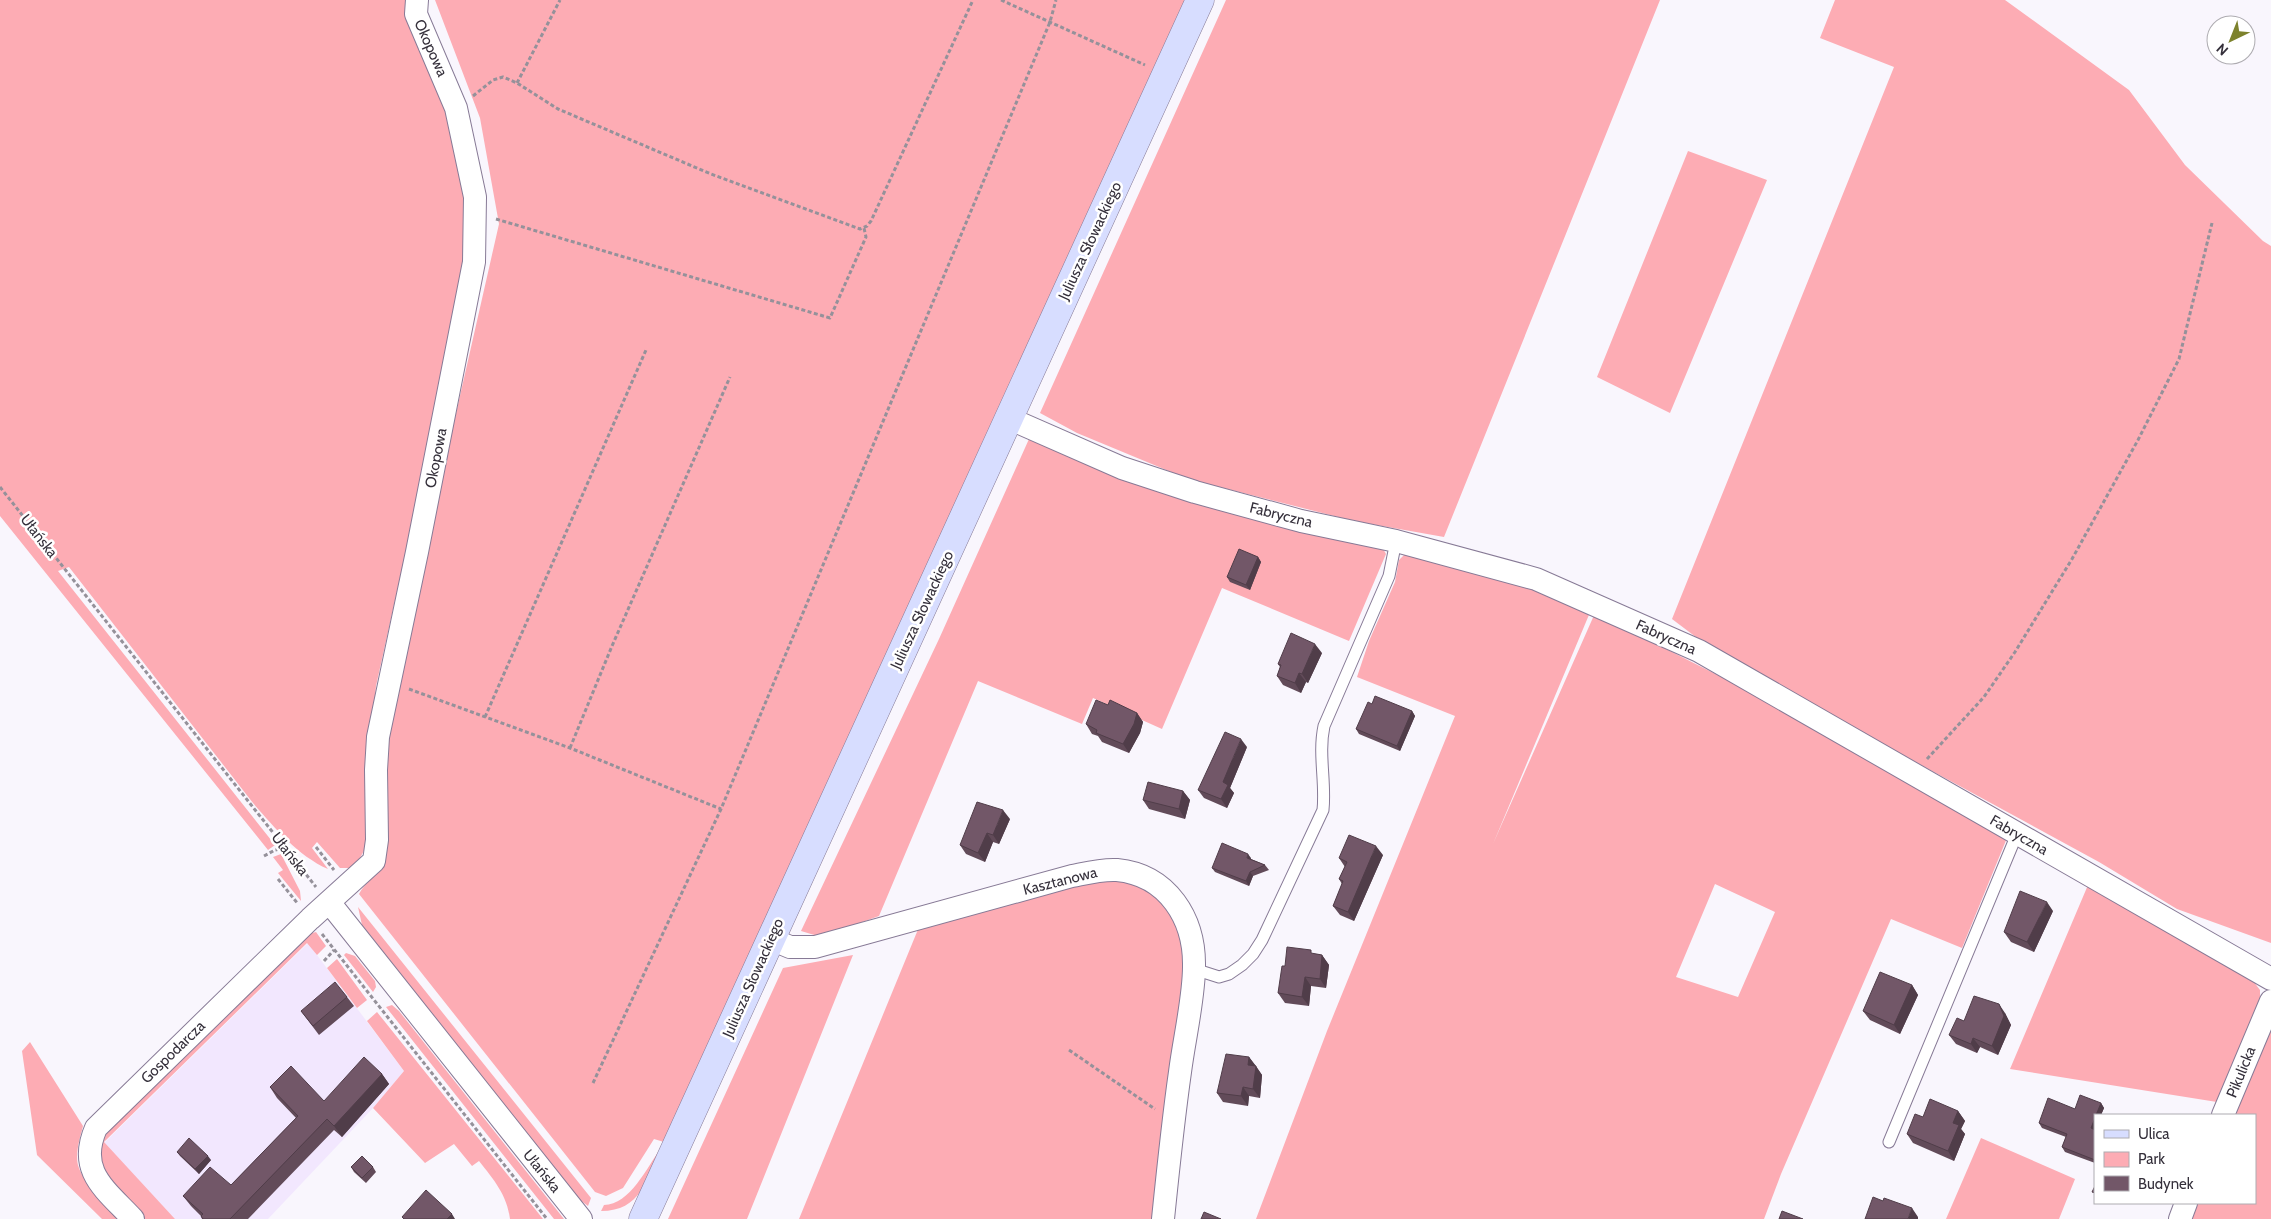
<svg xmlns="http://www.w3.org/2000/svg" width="2271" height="1219" font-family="Cabin,sans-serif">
  <rect width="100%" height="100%" fill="#f9f6fd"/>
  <path fill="#f2e7fe" d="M308,943L404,1071L373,1108L268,1219H175L104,1143Z"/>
  <path fill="#fdacb4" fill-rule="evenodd" d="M0,0H410L447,101L461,160L467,221L461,283L447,366L376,686L370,749L369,841L360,858L350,868H340L317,842L312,848L328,869C297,855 275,828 253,803L69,567L58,571L275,845L268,850L0,516Z
    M435,0H1186L664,1142L654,1139L623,1188L606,1196L595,1192L580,1173L359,894C373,869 395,874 382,837L390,704L499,224L480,118Z
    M1226,0H1660L1444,537L1354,521L1188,479L1077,433L1040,413Z
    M1835,0H2005L2129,90L2185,165L2263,241L2271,246V943L2177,909L2099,862L1721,656L1672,619L1894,67L1820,38Z
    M1688,151L1767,180L1670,413L1597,377Z
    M1029,439L1381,545L1386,554L1349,641L1222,588L1162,729L1093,698L1082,724L978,681L879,916L821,937L801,931L939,639Z
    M1409,550L1517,579L1591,610L1493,844L1595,613L1751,692L2007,838L1962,948L1891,919L1781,1174L1764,1219H1256L1327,1031L1455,716L1357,677L1369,641L1395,582L1399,560ZM1715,884L1775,912L1738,997L1676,977Z
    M281,854L300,891L301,901L278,873L283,870L273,857Z
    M1111,876L1151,890L1178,918L1189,958L1153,1219H799L919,927Z
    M2088,885L2251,978L2260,990V998L2217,1102L2010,1069Z
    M358,907L591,1198L588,1206L580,1200L362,925Z
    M316,932L326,946L317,955L307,943L104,1142L175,1219H145C125,1197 91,1171 100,1138L305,935Z
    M346,953L355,956L375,981L376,987L373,992L344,955Z
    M853,955L747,1219H668L783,968Z
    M337,959L367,1000L357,1008L327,968Z
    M392,1005L399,1011L564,1219H554L386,1007Z
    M377,1012L543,1219H510C507,1195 494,1180 479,1161L472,1166L454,1144L425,1163L373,1108L404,1071L367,1021Z
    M2271,1023V1219H2190L2196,1203H2255V1115H2230Z
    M30,1042L83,1126C80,1138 74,1156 79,1168C84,1184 110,1206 122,1219H102L37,1155L22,1051Z
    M1981,1138L2075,1179L2059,1219H1946Z
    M661,1148C646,1180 641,1211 601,1211L604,1205C630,1205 647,1167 661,1148Z"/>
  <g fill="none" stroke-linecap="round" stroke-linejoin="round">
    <defs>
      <path id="lane" d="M1194,969L1219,977L1229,974L1242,965L1253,954L1262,940L1323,810C1326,782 1318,754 1324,726L1389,576L1396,541
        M1889,1142L2017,834"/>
      <path id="street" d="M1008,418L1122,468L1195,492L1301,521L1396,541L1536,579L1699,651L2271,979
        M329,902L581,1219
        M771,939L790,947H815L1072,876C1087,873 1102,869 1117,870C1168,875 1195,919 1194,967C1194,998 1184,1040 1180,1072C1173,1121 1168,1170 1163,1219
        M2223,1115L2271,1001
        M133,1219C105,1189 77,1171 96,1128L310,919L374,861L377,840L376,770L378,737L417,552L474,262L475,197L456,108L416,14L417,0
        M2180,1219L2186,1203"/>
      <path id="secondary" d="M643,1219L1200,0"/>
    </defs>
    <use href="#lane" stroke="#877a96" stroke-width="13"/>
    <use href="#street" stroke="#877a96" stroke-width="24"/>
    <use href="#secondary" stroke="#877a96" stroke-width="29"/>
    <path stroke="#95919a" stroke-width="3" stroke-dasharray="4 2.5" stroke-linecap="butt" d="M1001,0L1145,65
      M517,83L560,0
      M473,96L493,80L503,77L517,83L558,109L711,174L860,229L867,226L871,221L973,0
      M496,219L830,318L866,237L864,228
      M0,487L316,887
      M409,689L570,748L721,809
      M485,717L646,350
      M570,748L612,646L730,377
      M1927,759L1984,697L2015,652L2072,559L2138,440L2179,359L2212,223
      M316,847L334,870
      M264,856L275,850L285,848
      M278,879L298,904
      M322,934L547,1219
      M324,961L334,950
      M1069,1050L1155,1109
      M593,1083L721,809L1050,22L1056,0"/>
    <use href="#lane" stroke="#fff" stroke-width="11"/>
    <use href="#street" stroke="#fff" stroke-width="22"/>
    <use href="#secondary" stroke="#d7ddff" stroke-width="28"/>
  </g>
  <path fill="#624b59" d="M1258,557L1261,562L1250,590L1230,582L1227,577Z
    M1322,653L1308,683L1306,682L1301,693L1283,685L1277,676L1280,667L1278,664Z
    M1372,704L1412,711L1415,716L1400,751L1359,734L1356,729Z
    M1108,705L1137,713L1143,722L1140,733L1129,753L1102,742L1098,736L1092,734L1086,724Z
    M1247,747L1230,788L1234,793L1227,808L1204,798L1198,790Z
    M1183,791L1190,800L1185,819L1149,809L1143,800Z
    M1010,819L999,844L993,842L985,862L966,854L960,845Z
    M1383,855L1354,921L1340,915L1333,906L1342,884L1339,879L1345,867L1339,858Z
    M1251,858V859L1265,865L1269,870L1253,876L1249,886L1215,872L1212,868Z
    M2053,911L2034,952L2011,942L2004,932Z
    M1314,954L1322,955L1329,965L1326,988L1311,986L1309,1006L1285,1003L1278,993L1285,966Z
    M1912,985L1918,995L1900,1034L1870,1020L1863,1011Z
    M347,997L354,1006L319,1035L301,1011Z
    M2005,1013L2011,1025L1998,1055L1980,1047L1977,1053L1956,1044L1949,1035L1964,1021Z
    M1249,1057L1262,1075L1260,1098L1249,1096L1248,1106L1223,1102L1217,1093Z
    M382,1074L389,1084L342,1137L334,1130L248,1219H202L201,1216L191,1206L183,1196L231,1185L296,1118L277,1098L270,1087L324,1101Z
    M2101,1103L2104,1108L2101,1115H2095V1163L2065,1152L2062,1147L2066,1137L2042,1128L2039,1123Z
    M1958,1111L1965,1121L1961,1129L1965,1134L1954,1161L1913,1143L1907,1134L1923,1117Z
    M177,1152L211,1160L199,1174L180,1156Z
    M351,1167H373L376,1172L366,1183L354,1172Z"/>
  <path fill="#503d49" d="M1258,557L1261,562L1250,590L1246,585Z
    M1315,644L1322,653L1308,683L1302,674Z
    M1299,673L1306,682L1301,693L1295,683Z
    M1412,711L1415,716L1400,751L1397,746Z
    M1137,713L1143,722L1140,733L1129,753L1123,744Z
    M1241,739L1247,747L1230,788L1234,793L1227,808L1221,799L1223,782Z
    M1183,791L1190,800L1185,819L1179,809Z
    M1003,810L1010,819L999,844L993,835Z
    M987,833L993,842L985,862L978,853Z
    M1376,846L1383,855L1354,921L1348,912Z
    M1248,854L1251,858L1250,862L1247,858Z
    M1250,872L1253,876L1249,886L1246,881Z
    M2047,902L2053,911L2034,952L2027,942Z
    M1322,955L1329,965L1326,988L1320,979Z
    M1305,977L1311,986L1309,1006L1302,997Z
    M1912,985L1918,995L1900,1034L1894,1025Z
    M1999,1004L2005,1013L2011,1025L1998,1055L1992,1046Z
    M1973,1038L1980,1047L1977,1053L1971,1044Z
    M1249,1057L1256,1066L1248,1065Z
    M1256,1066L1262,1075L1260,1098L1253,1089Z
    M382,1074L389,1084L342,1137L334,1126Z
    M1243,1087L1249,1096L1248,1106L1241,1096Z
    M2101,1103L2104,1108L2101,1115H2096Z
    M1958,1111L1965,1121L1961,1129L1965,1134L1954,1161L1948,1151L1953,1123Z
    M2095,1118V1131L2091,1128Z
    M208,1156L211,1160L199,1174L195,1169Z
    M1912,1208L1918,1217V1219H1908Z
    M452,1214L455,1219H447Z"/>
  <path fill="#725768" stroke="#503d49" d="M1239,549L1258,557L1246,585L1227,577Z
    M1291,633L1315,644L1302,674L1299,673L1295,683L1277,676L1281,665L1278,664Z
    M1375,696L1412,711L1397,746L1356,729L1368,702L1372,704Z
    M1096,700L1108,705L1110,700L1137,713L1134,724L1123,744L1096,733L1097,730L1086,724Z
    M1225,732L1241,739L1223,782L1228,785L1221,799L1198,790Z
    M1148,782L1183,791L1179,809L1143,800Z
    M977,802L1003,810L993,835L987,833L978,853L960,845Z
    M1349,835L1376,846L1348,912L1333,906L1343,881L1339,879L1347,862L1339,858Z
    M1222,843L1248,854L1247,858L1265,865L1250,872L1246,881L1212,868Z
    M2020,891L2047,902L2027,942L2004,932Z
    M1287,947L1311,950V953L1322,955L1320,979L1305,977L1302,997L1278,993L1282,966H1285Z
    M1880,972L1912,985L1894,1025L1863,1011Z
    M335,982L347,997L313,1026L301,1011Z
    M1974,996L1999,1004L2004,1016L1992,1046L1973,1038L1971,1044L1949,1035L1957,1018L1964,1021Z
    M1226,1054L1249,1057L1248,1065L1256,1066L1253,1089L1243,1087L1241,1096L1217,1093Z
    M364,1057L382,1074L334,1126L327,1119L230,1219H203L201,1216L203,1214L183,1196L210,1167L231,1185L298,1116L270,1087L291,1066L324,1101Z
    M2080,1095L2101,1103L2096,1115H2095V1118L2091,1128L2095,1130V1160L2062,1147L2067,1134L2039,1123L2048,1098L2075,1109Z
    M1930,1099L1958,1111L1953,1123L1959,1125L1948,1151L1907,1134L1915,1114L1923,1117Z
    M189,1138L208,1156L195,1169L177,1152Z
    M362,1156L373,1167L362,1178L351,1167Z
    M2095,1186V1193L2092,1192Z
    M426,1190L452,1214L447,1219H404L402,1217Z
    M1873,1197L1883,1201L1884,1198L1912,1208L1908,1219H1865Z
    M1782,1211L1803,1219H1779Z
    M1204,1212L1221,1219H1201Z"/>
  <g text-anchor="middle" stroke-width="5" stroke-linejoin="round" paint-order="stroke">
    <g font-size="15" fill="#35303b" stroke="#fff">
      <text transform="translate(431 48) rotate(66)" y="5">Okopowa</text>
      <text transform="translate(1090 241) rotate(-65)" y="5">Juliusza Słowackiego</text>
      <text transform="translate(436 458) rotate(-79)" y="5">Okopowa</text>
      <text transform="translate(1281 515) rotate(14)" y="5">Fabryczna</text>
      <text transform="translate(39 536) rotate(52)" y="5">Ułańska</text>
      <text transform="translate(922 610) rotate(-65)" y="5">Juliusza Słowackiego</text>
      <text transform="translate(1666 637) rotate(24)" y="5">Fabryczna</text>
      <text transform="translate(2019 835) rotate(30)" y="5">Fabryczna</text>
      <text transform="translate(290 854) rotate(52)" y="5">Ułańska</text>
      <text transform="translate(1060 881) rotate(-14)" y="5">Kasztanowa</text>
      <text transform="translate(753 978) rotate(-66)" y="5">Juliusza Słowackiego</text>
      <text transform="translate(173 1052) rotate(-44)" y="5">Gospodarcza</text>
      <text transform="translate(2241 1072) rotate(-68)" y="5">Pikulicka</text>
      <text transform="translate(542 1171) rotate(51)" y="5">Ułańska</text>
    </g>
  </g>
  <rect x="2094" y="1114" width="162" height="90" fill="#ffffff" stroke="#aeacb1"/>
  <rect x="2104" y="1130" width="25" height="8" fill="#d7ddff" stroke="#aeacb1"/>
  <text x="2138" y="1139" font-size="15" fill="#35303b">Ulica</text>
  <rect x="2104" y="1152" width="25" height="15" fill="#fdacb4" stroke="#aeacb1"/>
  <text x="2138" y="1164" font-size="15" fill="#35303b">Park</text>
  <rect x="2104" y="1176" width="25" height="15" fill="#725768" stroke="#aeacb1"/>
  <text x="2138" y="1189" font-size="15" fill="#35303b">Budynek</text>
  <g transform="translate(2231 40) rotate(223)"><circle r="24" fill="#ffffff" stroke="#aeacb1"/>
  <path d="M0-4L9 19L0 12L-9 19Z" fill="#7d822d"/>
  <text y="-8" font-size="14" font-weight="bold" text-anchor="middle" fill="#35303b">N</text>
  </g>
</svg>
